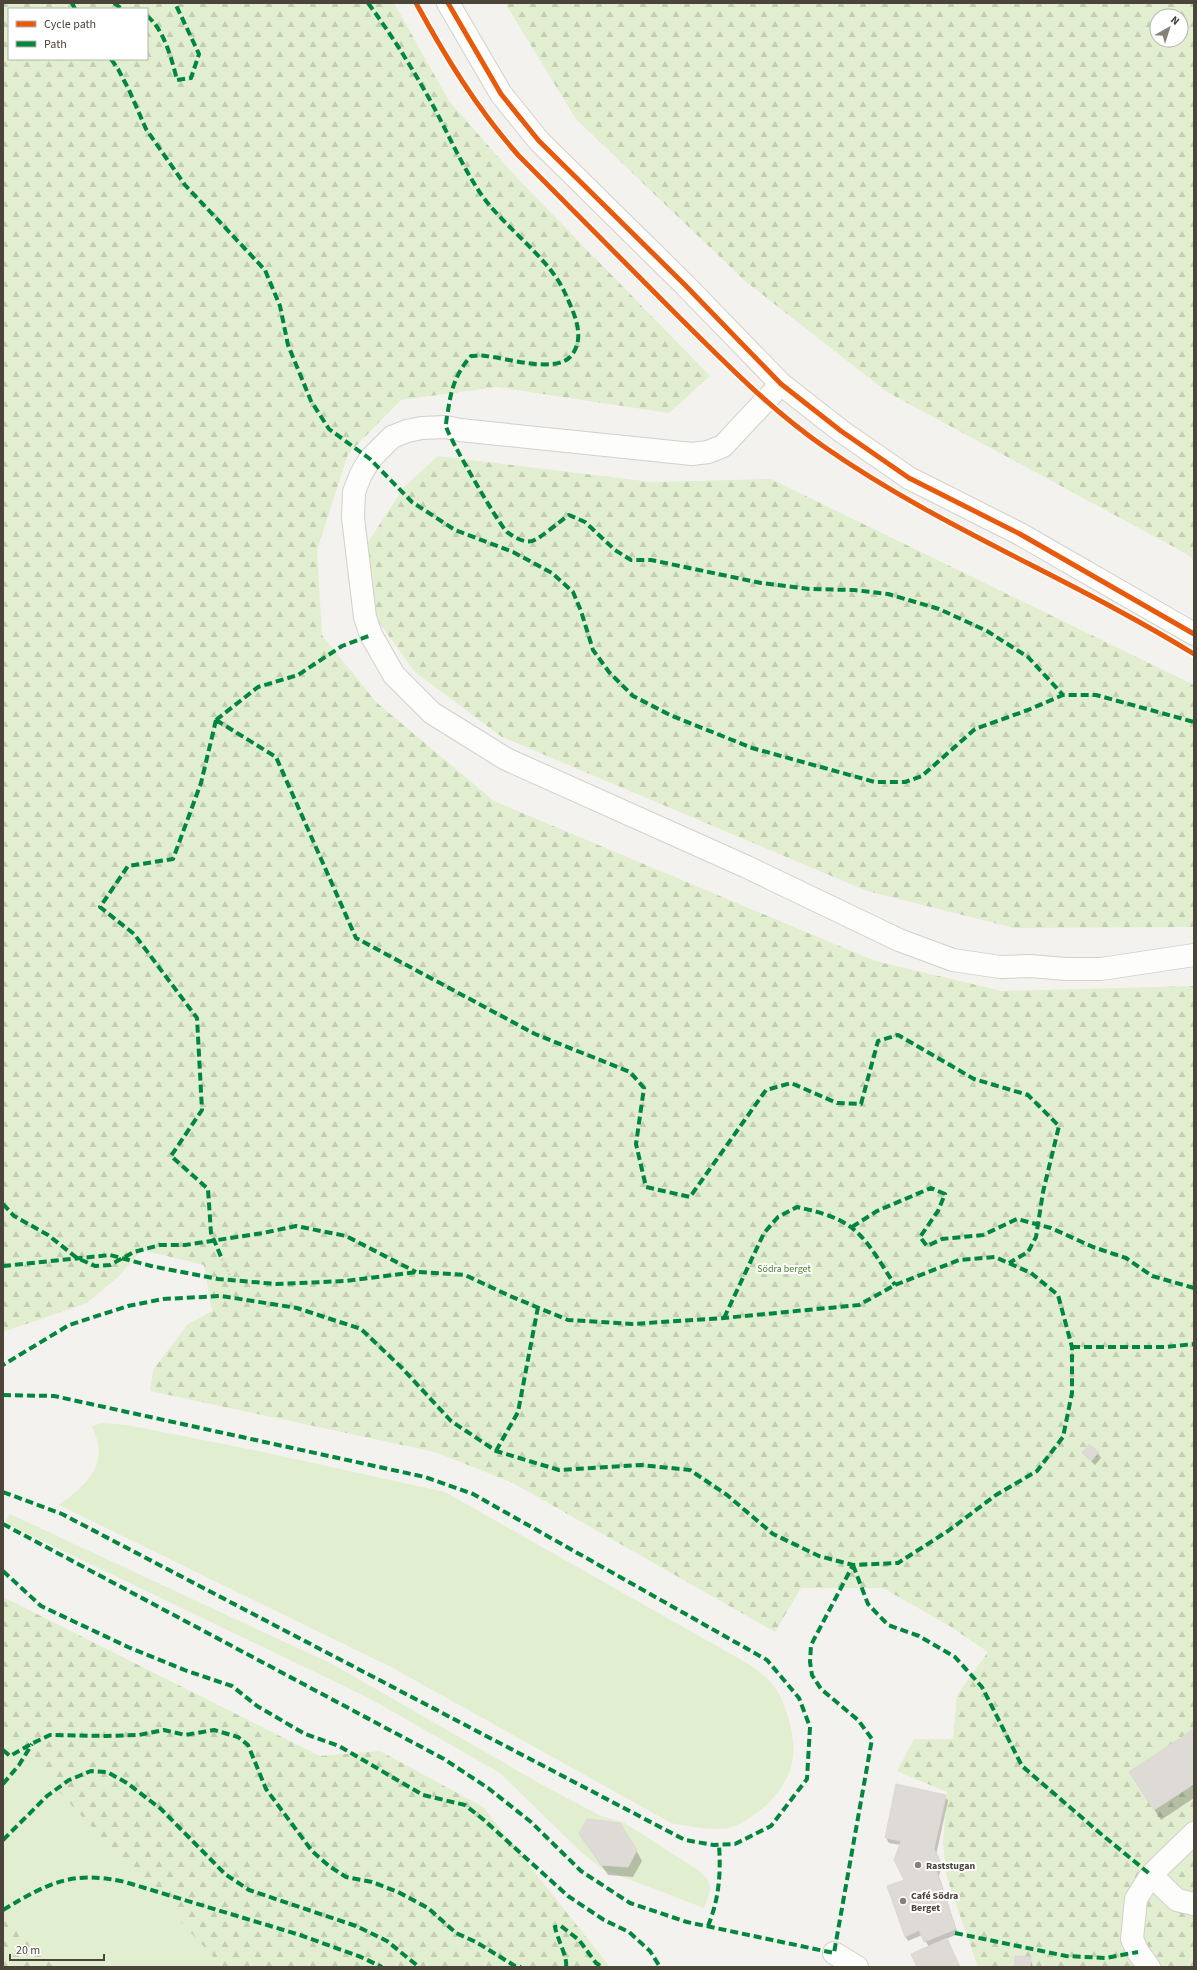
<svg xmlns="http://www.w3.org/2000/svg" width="1197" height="1970" font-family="'Source Sans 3',sans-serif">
  <defs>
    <pattern id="forest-firs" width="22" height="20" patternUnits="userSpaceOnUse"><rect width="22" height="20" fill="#e1eecf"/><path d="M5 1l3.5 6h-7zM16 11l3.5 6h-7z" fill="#c3cdb2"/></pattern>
  </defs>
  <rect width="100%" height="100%" fill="#f4f2ee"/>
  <path fill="#e1eecf" d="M102,1423L127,1425L258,1451L445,1492L752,1666C759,1673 771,1680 776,1689C787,1706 795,1736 793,1756C791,1787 759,1817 732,1827C718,1832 685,1826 671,1823L391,1667L59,1505C78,1490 103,1473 98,1444C97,1438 94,1432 92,1426Z
    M10,1514L334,1665L546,1787L601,1816L623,1822L701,1872C715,1886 710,1892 704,1908L602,1869L581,1852L500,1773L369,1698L5,1523Z
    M3,1731L226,1967H54L3,1913Z"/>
  <path fill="url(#forest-firs)" fill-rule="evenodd" d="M3,3H394L449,101L516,177L710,376L669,413L497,387L401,400L348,454L317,550L322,635L376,702L494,801L875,961L1002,991L1194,986V1967H978L947,1878L943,1844L947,1792L897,1771L914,1739H953L957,1695L988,1652L948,1625L883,1588H801L775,1632L513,1483L435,1452L150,1391L153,1370L188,1324L212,1311L204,1265L142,1250L118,1277L87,1303L3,1332ZM9,9H147V59H9Z
    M505,3H1194V560L1185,553L887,392L745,281L576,119ZM1157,16H1181V40H1157Z
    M438,456L651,482L771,479L1194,685V927L1014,928L867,891L502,737L415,672L368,607V542L405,486Z
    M3,1597L320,1756L380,1751L483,1807L610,1967H223L3,1732Z
    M3,1913L54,1967H3Z"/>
  <path fill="#0003" d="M1083,1453H1098L1101,1458L1095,1465Z
    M1194,1730V1798L1161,1820L1136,1782Z
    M945,1796L948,1801L936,1855L942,1865L939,1876L958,1934L946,1939L960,1967H918L929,1947L922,1935L908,1941L905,1936L906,1881L901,1845L889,1843L886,1838Z
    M580,1834L636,1850L642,1861L633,1877L608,1875Z
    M1030,1958L1033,1967H1015Z"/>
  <path fill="#dedbd6" stroke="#dcd9d4" d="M1089,1444L1099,1452L1091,1461L1082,1453Z
    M1194,1729V1784L1154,1810L1129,1772Z
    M896,1784L946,1795L934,1849L940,1860L936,1870L956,1929L924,1942L919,1930L905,1937L887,1886L904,1880L894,1860L901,1841L885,1838Z
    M587,1819L620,1823L637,1850L628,1867L601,1865L579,1834Z
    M947,1938L960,1967H917L911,1954Z
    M1015,1956L1031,1957L1030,1967H1014Z"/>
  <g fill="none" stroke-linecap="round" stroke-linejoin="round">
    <defs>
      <path id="minor" d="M448,3L501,94L539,141L685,285L781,384L841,431L909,478L1020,534L1194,634
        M781,384L723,446L708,452L692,454L460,430L446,427L422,428L407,431L392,437L370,459L361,474L354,492L353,518L365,617L371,635L394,675L432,713L506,759L747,867L899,940L953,960L1000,967L1030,966L1066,969H1101L1194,955
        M1151,1875L1177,1900L1194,1904
        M834,1953L857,1967
        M1149,1967L1138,1952L1132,1939L1136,1899L1151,1875L1194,1833"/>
    </defs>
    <use href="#minor" stroke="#d2d0cb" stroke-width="24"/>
    <path stroke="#d3d2cc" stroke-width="2.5" stroke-dasharray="2 2" stroke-linecap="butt" d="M222,1259L232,1280"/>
    <use href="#minor" stroke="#fdfdfc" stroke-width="22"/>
    <path stroke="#00873e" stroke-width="4" stroke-dasharray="8 4" stroke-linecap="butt" d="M72,3L75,9
      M114,3L122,9
      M368,3C391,34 411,66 430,100C446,129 459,160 477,188C499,224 547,255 564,291C573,311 587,337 571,356C556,374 506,358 486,356C481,355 476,356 471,356C456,373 451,389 448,411C447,416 446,422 446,426C447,435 499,525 507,532C514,537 523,543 532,541C540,539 560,521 569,515L585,522L615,550L631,560H651L761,583L809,589L854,590L888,594L939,609L987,631L1028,657L1063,695
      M147,16C164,29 172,60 177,80L191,78L199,54L175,3
      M111,59L118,69L129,90L146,129L185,185L265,270L280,306L288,345L311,401L329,429L370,459L412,502L455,530L513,552L552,573L573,592L581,611L593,650L609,672L633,696L670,715L752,748L875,782H905L922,776L975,729L1028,710L1063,695H1096L1194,722
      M216,720L276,757L356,938L535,1034L630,1072L644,1088L636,1144L646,1187L690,1197L766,1090L791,1083L837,1103L861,1104L878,1041L898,1035L974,1079L1028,1095L1059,1126L1043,1192L1036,1237L1028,1252L1009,1263
      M216,720L201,783L173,859L128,866L100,907L134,934L197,1018L202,1110L171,1156L208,1189L211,1233L222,1259
      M216,720L258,687L298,675L342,646L371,635
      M3,1204L14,1216L48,1235L77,1258L95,1266L110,1265L134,1252L160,1245H185L263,1233L296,1226L346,1236L416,1272
      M852,1227L877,1211L931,1188L945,1194L938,1211L920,1237L927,1246L942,1239L983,1235L1017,1219L1051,1228L1093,1247L1126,1258L1152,1276L1194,1288
      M3,1266L110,1255L151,1266L218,1279L276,1284L346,1281L417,1272L465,1275L510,1296L568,1320L632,1324L724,1318L859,1305L895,1285L959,1260L995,1257L1031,1273L1058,1295L1072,1347V1393L1063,1437L1037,1471L996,1495L948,1531L898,1563L853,1565L819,1556L773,1534L727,1495L690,1470L641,1465L559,1470L496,1451L451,1421L402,1368L361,1329L297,1308L221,1296L163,1299L128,1306L69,1325L3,1365
      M724,1318L764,1233L778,1217L797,1207C815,1211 837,1216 852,1228C870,1242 882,1266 895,1285
      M1072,1347H1165L1194,1344
      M3,1395L54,1396L425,1477L473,1494L767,1660L799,1698L810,1727L807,1779L771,1826L735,1844L714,1845L685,1840L62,1514L3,1492
      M496,1451L518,1412L538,1307
      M3,1524L444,1759L488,1788L531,1822L581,1871L630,1903L687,1922L834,1953L872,1739L858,1720L821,1689L812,1675L810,1662L811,1645L853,1565
      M853,1565L868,1604L888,1625L919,1636L955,1657L982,1687L1022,1766L1101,1834L1151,1875
      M3,1571L41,1606L128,1647L187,1671L232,1686L257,1706L305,1734L339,1746L423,1795L465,1805L484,1820L568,1896L604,1920L629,1932L650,1951L660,1967
      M3,1750L10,1756L33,1743L50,1735L107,1736L139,1735L164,1730L185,1735L214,1730L238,1737L248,1745L266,1789L312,1851L329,1866L346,1877L372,1882L398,1892L428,1908L456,1933L476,1942L515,1966L521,1967
      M3,1784L19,1765L32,1744
      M3,1840L47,1796L69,1780L91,1771L107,1772L127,1783L161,1809L225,1874L249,1890L356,1926L387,1941L419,1967
      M3,1910C48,1883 72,1870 125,1882L300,1935L361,1957L382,1967
      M708,1926C719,1899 721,1874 719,1845
      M955,1933L1066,1956L1106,1958L1138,1952
      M566,1967C568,1958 557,1938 555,1927L561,1926L579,1940L596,1963L602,1967"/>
    <defs>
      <path id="cycleway" d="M416,3C446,58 478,110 519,156C571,208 623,261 675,313C722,360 769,408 823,446C940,528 1073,579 1194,654
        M448,3L501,94L539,141L685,285L781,384L841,431L909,478L1020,534L1194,634"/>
    </defs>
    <use href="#cycleway" stroke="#fff" stroke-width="8"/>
    <use href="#cycleway" stroke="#e8590c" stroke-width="5"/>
  </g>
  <g fill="#868178" stroke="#fff" stroke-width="1.5">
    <circle cx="918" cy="1865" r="4"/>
    <circle cx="903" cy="1901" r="4"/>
  </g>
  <g text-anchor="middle" stroke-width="4" stroke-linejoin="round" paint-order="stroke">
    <g font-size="10" fill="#4a7f2a" stroke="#fff">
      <text x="784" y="1272">Södra berget</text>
    </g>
    <g font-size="10" font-weight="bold" fill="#4b4439" stroke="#fff" text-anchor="start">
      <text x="926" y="1869">Raststugan</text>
      <text x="911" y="1899">Café Södra<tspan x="911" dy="12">Berget</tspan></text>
    </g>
  </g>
  <rect width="1197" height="1970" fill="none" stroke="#4b4439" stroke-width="8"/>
  <rect x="8" y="8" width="140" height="52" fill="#ffffff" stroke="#b7b4b0"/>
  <rect x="16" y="21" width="20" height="6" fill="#e8590c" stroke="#b7b4b0"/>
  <text x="44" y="28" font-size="12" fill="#4b4439">Cycle path</text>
  <rect x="16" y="41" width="20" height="6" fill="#00873e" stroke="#b7b4b0"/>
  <text x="44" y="48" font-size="12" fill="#4b4439">Path</text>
  <g transform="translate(1169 28) rotate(39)"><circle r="19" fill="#ffffff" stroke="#b7b4b0"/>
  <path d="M0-3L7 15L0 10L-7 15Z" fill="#868178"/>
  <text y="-6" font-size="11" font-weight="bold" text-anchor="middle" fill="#4b4439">N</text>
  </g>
  <path d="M10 1954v6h94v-6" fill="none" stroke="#4b4439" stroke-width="2"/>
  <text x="16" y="1954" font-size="12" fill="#4b4439" stroke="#ffffff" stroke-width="3" paint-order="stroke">20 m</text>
</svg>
